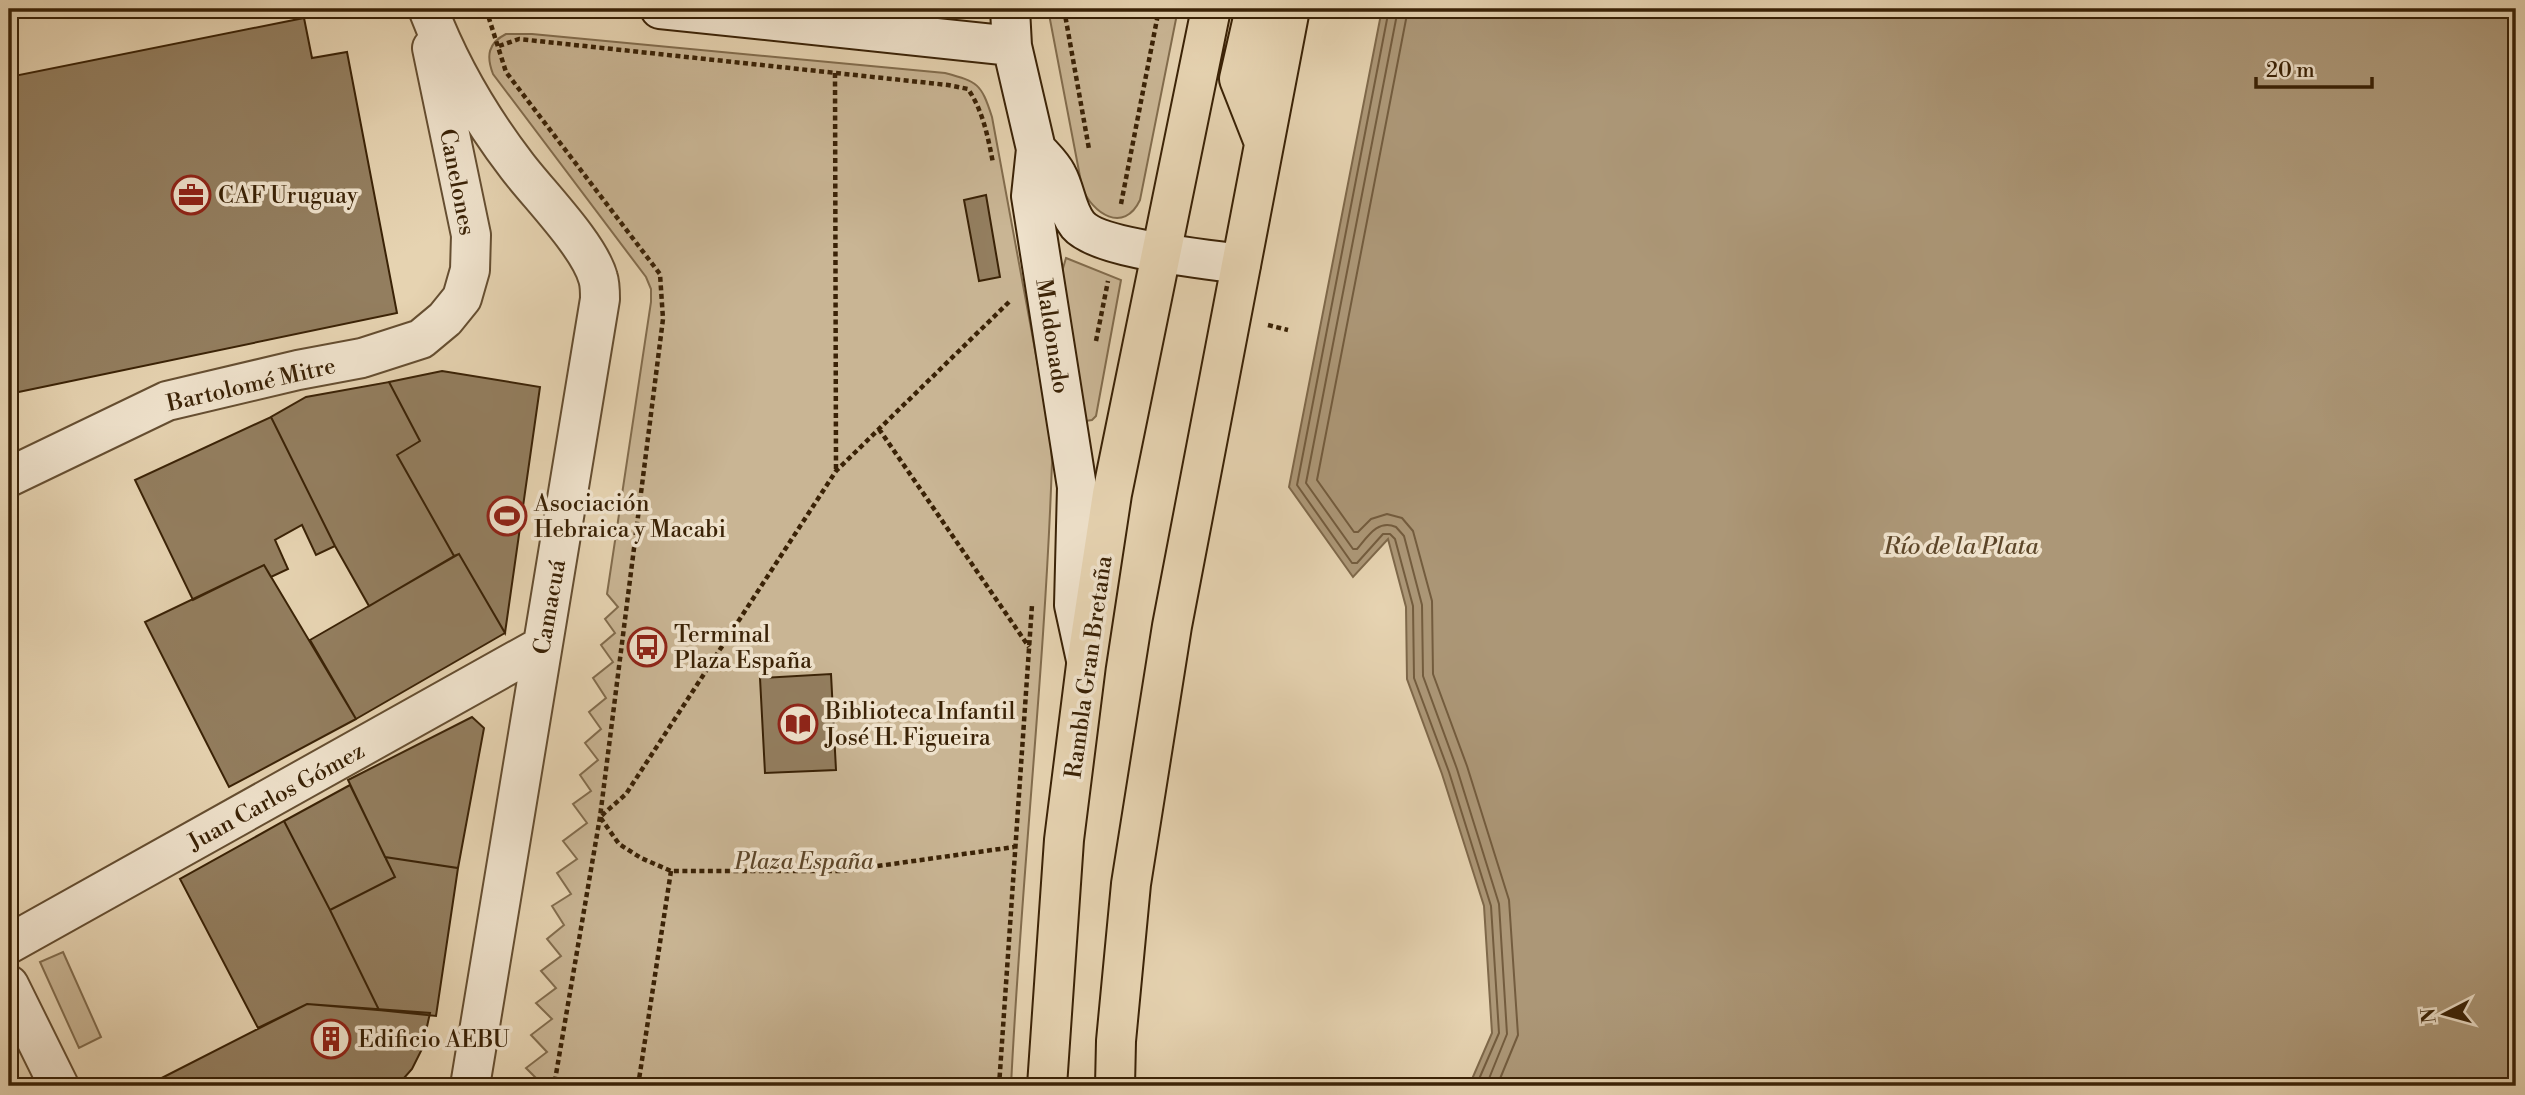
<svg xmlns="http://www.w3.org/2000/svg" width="2525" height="1095" font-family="'Libre Bodoni',serif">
  <rect width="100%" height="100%" fill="#e6d3b1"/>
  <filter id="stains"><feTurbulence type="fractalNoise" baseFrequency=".00286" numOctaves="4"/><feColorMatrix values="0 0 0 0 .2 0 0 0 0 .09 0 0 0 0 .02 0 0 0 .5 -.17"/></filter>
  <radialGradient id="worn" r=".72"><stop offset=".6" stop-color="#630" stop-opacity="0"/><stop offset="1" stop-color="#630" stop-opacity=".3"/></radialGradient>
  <path fill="#c9b594" stroke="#826c4d" stroke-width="2" d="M1048,9H1178L1140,200C1124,234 1092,214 1082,187Z
    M506,34H532L945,73C978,82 981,83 992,117L1050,431L1052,462C1045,670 1021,878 1011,1086H540L542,1084L526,1068L547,1052L531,1035L552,1019L536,1003L556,988L541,971L561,956L547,939L564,925L552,906L571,894L557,873L577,859L563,841L587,823L573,804L591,791L580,775L598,760L585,743L601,729L589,712L606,698L593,678L613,662L601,645L615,633L605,619L618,607L607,594L651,302V289L646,277L493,74C486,56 488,43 506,34Z
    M1066,258L1121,280L1096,416L1092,420L1086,421L1084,416L1061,275Z
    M63,952L101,1037L79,1048L40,962Z"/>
  <path fill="#ac9777" stroke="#7e684a" stroke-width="2" d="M1382,9H2516V1086H1469L1492,1033L1484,906L1442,774L1407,679L1406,607L1388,539L1353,577L1289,487Z"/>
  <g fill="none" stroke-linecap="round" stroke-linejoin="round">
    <path stroke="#735c3e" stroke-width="2" d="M1389,9L1297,485L1352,563H1357L1383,534H1390L1395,539L1413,606L1414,678L1449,772L1491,906L1499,1033L1476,1086
      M1398,9L1306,483L1353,549H1357C1368,536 1378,519 1396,527L1404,536L1422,605L1423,676L1457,769L1499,904L1507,1034L1486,1086
      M1408,9L1317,480L1354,532H1358L1371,519L1387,514L1402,518L1413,531L1432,601L1433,674L1467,766L1509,900L1518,1035L1497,1086"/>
  </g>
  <path fill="#937e5f" stroke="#3a2206" stroke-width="2" d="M304,18L312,58L347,52L397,313L9,394V77Z
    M986,195L1000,277L979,281L964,200Z
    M442,371L540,387L505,633L459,554L454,556L397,455L420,441L389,382Z
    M389,382L420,441L397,455L454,556L369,606L335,546L271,417L306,397Z
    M271,417L335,546L316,555L302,525L275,540L288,569L271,577L264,565L193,600L135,480Z
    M459,554L505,633L356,719L310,640Z
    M264,565L356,719L229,787L145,622Z
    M831,674L836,770L765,773L760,678Z
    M472,717L484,728L458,868L385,857L348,780Z
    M350,785L395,877L330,910L284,821Z
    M284,821L330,910L379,1010L307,1004L258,1028L180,879Z
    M385,857L458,868L436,1016L379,1010L330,910L395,877Z
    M307,1004L430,1013L422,1049L412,1069L397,1086H146Z"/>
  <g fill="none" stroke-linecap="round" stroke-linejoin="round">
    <defs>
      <path id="street" d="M428,9C449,64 481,119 517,166C539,195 589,245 598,278C600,284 600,293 600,299L470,1086
        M9,477L167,401L298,370L362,358L421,339L445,319L462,298L470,270L471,235L432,48
        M9,944L542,646
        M9,985L59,1086"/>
      <path id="secondary" d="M660,9L1012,46
        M1010,9L1012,46L1036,149L1031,196L1077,487L1074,605L1086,660
        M1036,149C1043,157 1052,165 1057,175C1066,191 1066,210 1078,225C1098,249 1207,259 1241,264"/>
      <path id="primary" d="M1255,9L1239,79L1263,140
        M1047,1086L1064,840L1086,665L1112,494L1211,9
        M1115,1086L1116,1041L1131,884L1172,626L1290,9"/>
    </defs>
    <use href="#street" stroke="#654e31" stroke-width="42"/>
    <use href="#secondary" stroke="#3a2206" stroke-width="42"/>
    <use href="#primary" stroke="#3a2206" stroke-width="42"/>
    <path stroke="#3a2206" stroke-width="4.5" stroke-dasharray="5 3.5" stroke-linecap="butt" d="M486,9L506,72L660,274L663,319L600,817L554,1086
      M1064,9L1089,149
      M499,46L519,39L948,85L968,89C983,111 988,137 993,163
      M835,73L836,470
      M1121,204L1159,9
      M1009,302L836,471L626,794L600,817L619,844L641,858L671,871H842L1014,847
      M1268,325L1288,330
      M1096,341L1108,281
      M879,429L1029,647
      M638,1086L671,871
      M999,1086L1032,605"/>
    <use href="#street" stroke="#efe2cc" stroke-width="38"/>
    <use href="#secondary" stroke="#efe2cc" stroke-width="38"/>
    <use href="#primary" stroke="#e6d3b1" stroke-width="38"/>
  </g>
  <defs>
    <symbol id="office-ring" viewBox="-11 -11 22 22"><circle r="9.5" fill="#efe2cc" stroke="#8f2418" stroke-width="1.5"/><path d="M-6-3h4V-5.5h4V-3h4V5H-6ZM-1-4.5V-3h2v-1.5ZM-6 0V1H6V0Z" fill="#8f2418"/></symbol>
    <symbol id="stadium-ring" viewBox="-11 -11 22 22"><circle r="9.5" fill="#efe2cc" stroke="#8f2418" stroke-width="1.5"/><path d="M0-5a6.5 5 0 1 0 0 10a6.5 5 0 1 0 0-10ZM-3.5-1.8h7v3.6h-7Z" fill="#8f2418"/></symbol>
    <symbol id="bus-ring" viewBox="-11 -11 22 22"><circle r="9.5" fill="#efe2cc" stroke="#8f2418" stroke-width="1.5"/><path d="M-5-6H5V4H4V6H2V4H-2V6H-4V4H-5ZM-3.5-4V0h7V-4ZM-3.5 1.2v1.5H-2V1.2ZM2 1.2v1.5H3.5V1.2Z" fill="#8f2418"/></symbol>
    <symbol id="library-ring" viewBox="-11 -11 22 22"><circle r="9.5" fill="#efe2cc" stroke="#8f2418" stroke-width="1.5"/><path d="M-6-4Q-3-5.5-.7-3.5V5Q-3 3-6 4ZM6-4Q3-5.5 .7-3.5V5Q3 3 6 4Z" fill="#8f2418"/></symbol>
    <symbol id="building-ring" viewBox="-11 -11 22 22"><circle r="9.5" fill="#efe2cc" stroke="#8f2418" stroke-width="1.5"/><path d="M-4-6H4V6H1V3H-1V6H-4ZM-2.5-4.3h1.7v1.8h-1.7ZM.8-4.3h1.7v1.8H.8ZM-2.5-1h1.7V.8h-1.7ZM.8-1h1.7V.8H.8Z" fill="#8f2418"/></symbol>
  </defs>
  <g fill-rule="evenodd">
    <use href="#office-ring" x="169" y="173" width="44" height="44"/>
    <use href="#stadium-ring" x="485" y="494" width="44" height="44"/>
    <use href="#bus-ring" x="625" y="625" width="44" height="44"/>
    <use href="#library-ring" x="776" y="702" width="44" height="44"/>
    <use href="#building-ring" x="309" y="1017" width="44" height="44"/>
  </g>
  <g text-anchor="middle" stroke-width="7" stroke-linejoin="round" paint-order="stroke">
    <g font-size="23" fill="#3a2206" stroke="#efe2cc">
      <text transform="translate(458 182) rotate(79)" y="8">Canelones</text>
      <text transform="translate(1053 336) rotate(81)" y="8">Maldonado</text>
      <text transform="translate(251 384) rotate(-13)" y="8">Bartolomé Mitre</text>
      <text transform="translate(549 607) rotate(-80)" y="8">Camacuá</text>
      <text transform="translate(1088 667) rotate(-82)" y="8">Rambla Gran Bretaña</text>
      <text transform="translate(276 796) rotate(-29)" y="8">Juan Carlos Gómez</text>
    </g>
    <g font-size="23" fill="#3a2206" stroke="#efe2cc" text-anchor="start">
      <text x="218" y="203">CAF Uruguay</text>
      <text x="534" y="511">Asociación<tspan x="534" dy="26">Hebraica y Macabi</tspan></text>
      <text x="674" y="642">Terminal<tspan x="674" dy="26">Plaza España</tspan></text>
      <text x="825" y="719">Biblioteca Infantil<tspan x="825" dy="26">José H. Figueira</tspan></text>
      <text x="358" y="1047">Edificio AEBU</text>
    </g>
    <g font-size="23" font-style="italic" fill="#5e472a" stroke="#efe2cc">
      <text x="804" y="869">Plaza España</text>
    </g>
    <g font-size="24" font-style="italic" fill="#5c4528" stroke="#efe2cc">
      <text x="1961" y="554">Río de la Plata</text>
    </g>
  </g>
  <rect width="2525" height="1095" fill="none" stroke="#e6d3b1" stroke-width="35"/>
  <rect x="10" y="10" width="2504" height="1074" fill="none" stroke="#3a2206" stroke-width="3.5"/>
  <rect x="18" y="18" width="2490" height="1060" fill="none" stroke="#3a2206" stroke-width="2"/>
  <g transform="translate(2445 1014) rotate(264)" stroke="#efe2cc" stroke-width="5" paint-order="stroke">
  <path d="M0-5L12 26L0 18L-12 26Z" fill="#3a2206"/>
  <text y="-10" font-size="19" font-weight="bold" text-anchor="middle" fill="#3a2206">N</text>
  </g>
  <path d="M2256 77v10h116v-10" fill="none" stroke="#3a2206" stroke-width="3.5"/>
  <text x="2266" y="77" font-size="21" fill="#3a2206" stroke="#efe2cc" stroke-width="5" paint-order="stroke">20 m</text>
  <rect width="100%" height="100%" filter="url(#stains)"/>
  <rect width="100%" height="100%" fill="url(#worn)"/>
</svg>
